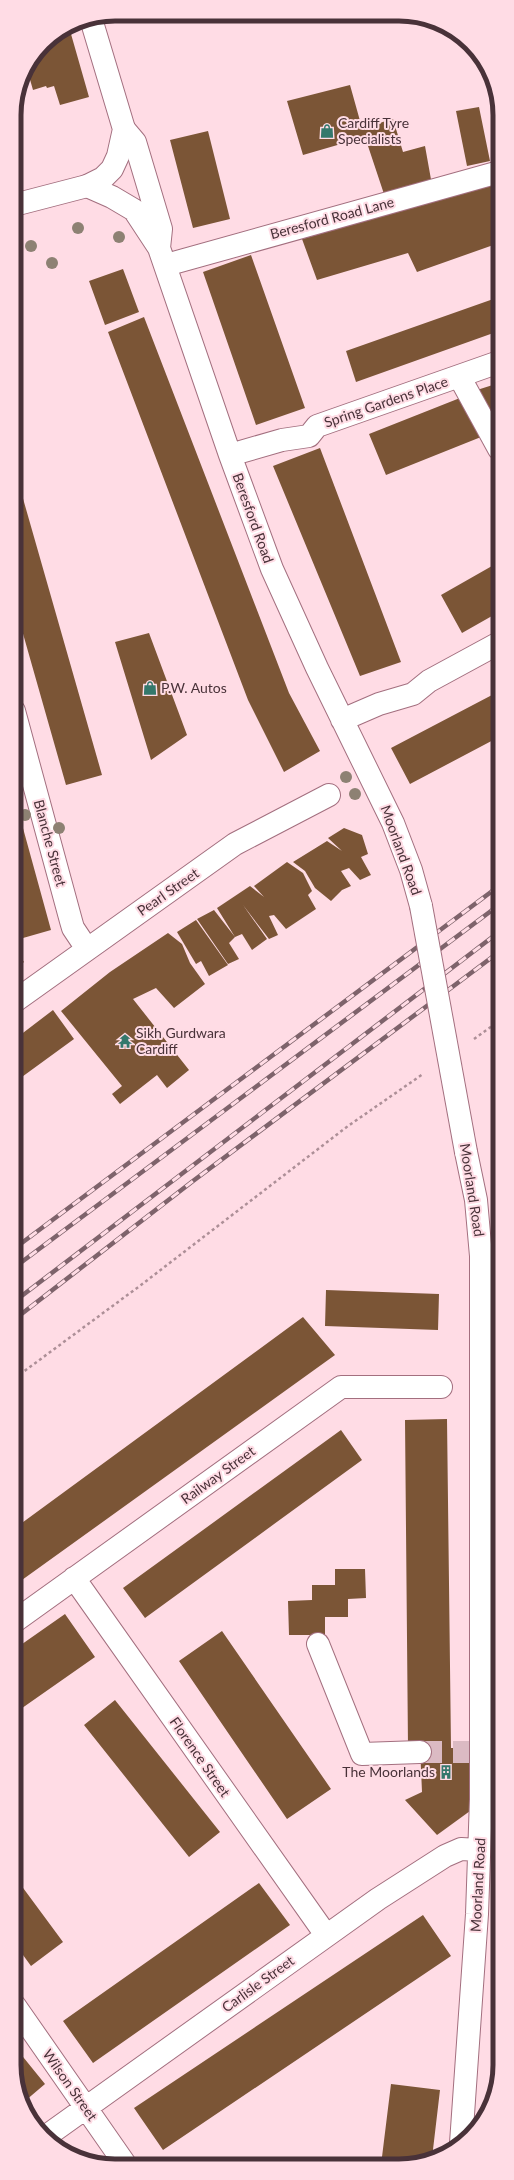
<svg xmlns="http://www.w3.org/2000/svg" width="514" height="2180" font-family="Lato,sans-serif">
  <rect width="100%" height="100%" fill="#ffdce5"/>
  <path fill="#7b5536" d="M69,27L89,97L60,105L54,86L47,88L46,86L33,90L27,69L44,44Z
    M350,85L362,128L393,119L403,152L425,146L432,185L385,197L365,137L303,155L287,101Z
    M479,107L490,161L467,166L456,111Z
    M208,131L230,219L193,228L170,140Z
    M499,182V243L417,272L408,253L317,280L302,239Z
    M251,255L305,408L256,425L203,272Z
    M123,269L139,312L105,325L89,281Z
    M499,297V331L356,382L346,351Z
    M144,317L289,693L320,751L284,772L248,700L108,332Z
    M499,383V421L489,425L477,390Z
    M465,396L481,437L386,475L369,434Z
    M320,448L401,662L360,676L273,466Z
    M14,467L102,775L66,785L14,602Z
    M499,562V612L462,633L441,595Z
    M149,633L187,735L151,760L115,642Z
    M492,695L499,709V737L410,784L391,748Z
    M15,799L51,930L16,940L14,936Z
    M344,828L362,835L368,854L361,857L371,875L360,880L349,868L341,871L351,886L342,890L331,901L315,888L305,871L293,862L327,841L342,851L328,838Z
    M287,862L303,873L312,891L308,895L316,909L286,929L274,915L269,916L278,935L269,939L243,905L267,939L252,950L242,934L235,937L229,943L239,959L228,964L197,919L214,910L235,937L217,908L250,886L264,897L254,886Z
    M196,920L228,965L209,976L201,961L196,964L177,932Z
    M168,933L182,944L190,963L205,984L174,1008L156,988L133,999L189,1070L167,1088L157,1075L120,1104L112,1094L122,1086L61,1011L110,972Z
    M15,950L24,962L15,969Z
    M53,1010L74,1039L15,1082V1039Z
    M326,1290L439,1294L438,1330L325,1326Z
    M303,1317L335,1355L15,1585V1528Z
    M447,1419L451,1748H471L470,1811L437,1835L405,1800L422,1792L420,1746H408L405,1420Z
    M341,1430L362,1460L145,1618L123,1588Z
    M335,1569H365L366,1598L348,1599V1617H325V1635H289L288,1601L312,1600V1585H335Z
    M65,1614L95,1657L15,1713V1649Z
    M222,1631L331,1789L287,1819L179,1661Z
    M115,1700L220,1832L189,1857L84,1725Z
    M15,1877L63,1942L31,1966L15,1944Z
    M259,1883L290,1925L93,2063L63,2021Z
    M423,1915L451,1956L163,2150L134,2108Z
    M15,2047L45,2084L25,2101L15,2078Z
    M499,2047L500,2071L496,2086H495Z
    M391,2084L440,2090L432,2158L412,2165H381Z
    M86,2155L92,2163L81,2158Z"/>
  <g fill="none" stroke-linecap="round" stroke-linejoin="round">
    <path stroke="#dbbac3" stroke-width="22" stroke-dasharray="22 11" stroke-linecap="butt" d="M420,1752H481"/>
    <defs>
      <path id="minor" d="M124,129L135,142L161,229L159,248
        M87,186L112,197L134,210L159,248L230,455L272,569L317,668L393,823L411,870L421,906
        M166,265L499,172
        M459,376L499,449
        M230,455L282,440L309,436L317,426L499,362
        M14,711L71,921L73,928L87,949
        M342,720L379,704L413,694L429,681L499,643
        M15,1001L235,844L329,795
        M74,1578L326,1935
        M15,1621L341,1387H441
        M318,1644L362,1754L420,1752
        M481,1799L500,1802
        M15,2006L125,2164
        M45,2137L378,1899L445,1856L461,1849L479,1850
        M461,2143L477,1914L481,1799V1256L476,1200L466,1152"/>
      <path id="major" d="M14,205L87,186L103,178L112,169L118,156L124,129L91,19"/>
    </defs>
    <use href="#minor" stroke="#a36f7f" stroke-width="24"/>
    <use href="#major" stroke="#a36f7f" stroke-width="24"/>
    <path stroke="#ad8f97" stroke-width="2.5" stroke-dasharray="3 3" stroke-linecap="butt" d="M474,1039L499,1021
      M15,1378L141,1285L348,1126L423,1074"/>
    <use href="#minor" stroke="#fff" stroke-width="22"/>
    <use href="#major" stroke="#fff" stroke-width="22"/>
    <defs>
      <path id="rail" d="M15,1248L499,886
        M15,1267L499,905
        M15,1301L499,932
        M15,1319L193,1181L499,952"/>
    </defs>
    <use href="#rail" stroke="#7e636b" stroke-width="4.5"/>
    <use href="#rail" stroke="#ffdce5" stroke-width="3" stroke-dasharray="9" stroke-linecap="butt"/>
    <defs>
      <path id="minor-bridge" d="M421,906L466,1152"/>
    </defs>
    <use href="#minor-bridge" stroke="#a36f7f" stroke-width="24" stroke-linecap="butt"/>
    <use href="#minor-bridge" stroke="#fff" stroke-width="22"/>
  </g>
  <g fill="#8d8173">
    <circle cx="78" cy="228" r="6"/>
    <circle cx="119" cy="237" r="6"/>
    <circle cx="31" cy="246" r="6"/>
    <circle cx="52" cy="263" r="6"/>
    <circle cx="346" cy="777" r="6"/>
    <circle cx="355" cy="794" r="6"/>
    <circle cx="25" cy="815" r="6"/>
    <circle cx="59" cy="828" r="6"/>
  </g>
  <defs>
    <symbol id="shop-bare" viewBox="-9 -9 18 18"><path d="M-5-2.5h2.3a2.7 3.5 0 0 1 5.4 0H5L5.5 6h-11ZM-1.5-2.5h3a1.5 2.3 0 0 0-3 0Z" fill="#34786c" stroke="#ffdce5" stroke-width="2.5" paint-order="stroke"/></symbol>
    <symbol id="temple-bare" viewBox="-9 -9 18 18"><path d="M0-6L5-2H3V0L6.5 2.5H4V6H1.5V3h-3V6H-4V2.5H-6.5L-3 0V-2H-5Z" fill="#34786c" stroke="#ffdce5" stroke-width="2.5" paint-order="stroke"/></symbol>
    <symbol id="building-bare" viewBox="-9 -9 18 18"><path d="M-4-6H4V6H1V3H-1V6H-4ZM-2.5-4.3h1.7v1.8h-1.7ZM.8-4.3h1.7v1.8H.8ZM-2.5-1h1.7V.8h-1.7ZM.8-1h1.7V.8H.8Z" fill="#34786c" stroke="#ffdce5" stroke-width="2.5" paint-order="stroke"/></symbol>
  </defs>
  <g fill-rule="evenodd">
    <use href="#shop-bare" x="317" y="121" width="20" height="20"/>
    <use href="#shop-bare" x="140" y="678" width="20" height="20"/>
    <use href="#temple-bare" x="115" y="1031" width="20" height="20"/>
    <use href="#building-bare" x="436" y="1762" width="20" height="20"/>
  </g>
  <g text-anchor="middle" stroke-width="4" stroke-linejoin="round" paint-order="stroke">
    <g font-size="14" fill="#493239" stroke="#ffdce5" text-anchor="start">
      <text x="338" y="128">Cardiff Tyre<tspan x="338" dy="16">Specialists</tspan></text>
      <text x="161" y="693">P.W. Autos</text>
      <text x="136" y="1038">Sikh Gurdwara<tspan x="136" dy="16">Cardiff</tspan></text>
      <text x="435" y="1777" text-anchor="end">The Moorlands</text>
    </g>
    <g font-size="14" fill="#493239" stroke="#ffdce5">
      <text transform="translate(332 218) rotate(-15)" y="5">Beresford Road Lane</text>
      <text transform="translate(386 402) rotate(-19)" y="5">Spring Gardens Place</text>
      <text transform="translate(253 518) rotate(70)" y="5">Beresford Road</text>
      <text transform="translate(50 843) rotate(75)" y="5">Blanche Street</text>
      <text transform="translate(401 850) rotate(70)" y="5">Moorland Road</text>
      <text transform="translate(168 892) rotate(-35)" y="5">Pearl Street</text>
      <text transform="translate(472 1190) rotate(81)" y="5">Moorland Road</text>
      <text transform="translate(218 1475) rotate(-36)" y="5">Railway Street</text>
      <text transform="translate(200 1757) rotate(55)" y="5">Florence Street</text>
      <text transform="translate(478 1885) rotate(-87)" y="5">Moorland Road</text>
      <text transform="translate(258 1984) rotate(-36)" y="5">Carlisle Street</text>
      <text transform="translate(70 2085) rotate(55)" y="5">Wilson Street</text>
    </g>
  </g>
  <path d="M0 0H514V2180H0ZM115 21H399A94 94 0 0 1 493 115V2065A94 94 0 0 1 399 2159H115A94 94 0 0 1 21 2065V115A94 94 0 0 1 115 21Z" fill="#ffdce5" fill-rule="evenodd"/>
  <path fill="none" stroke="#493239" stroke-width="5" d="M115 21H399A94 94 0 0 1 493 115V2065A94 94 0 0 1 399 2159H115A94 94 0 0 1 21 2065V115A94 94 0 0 1 115 21Z"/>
</svg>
